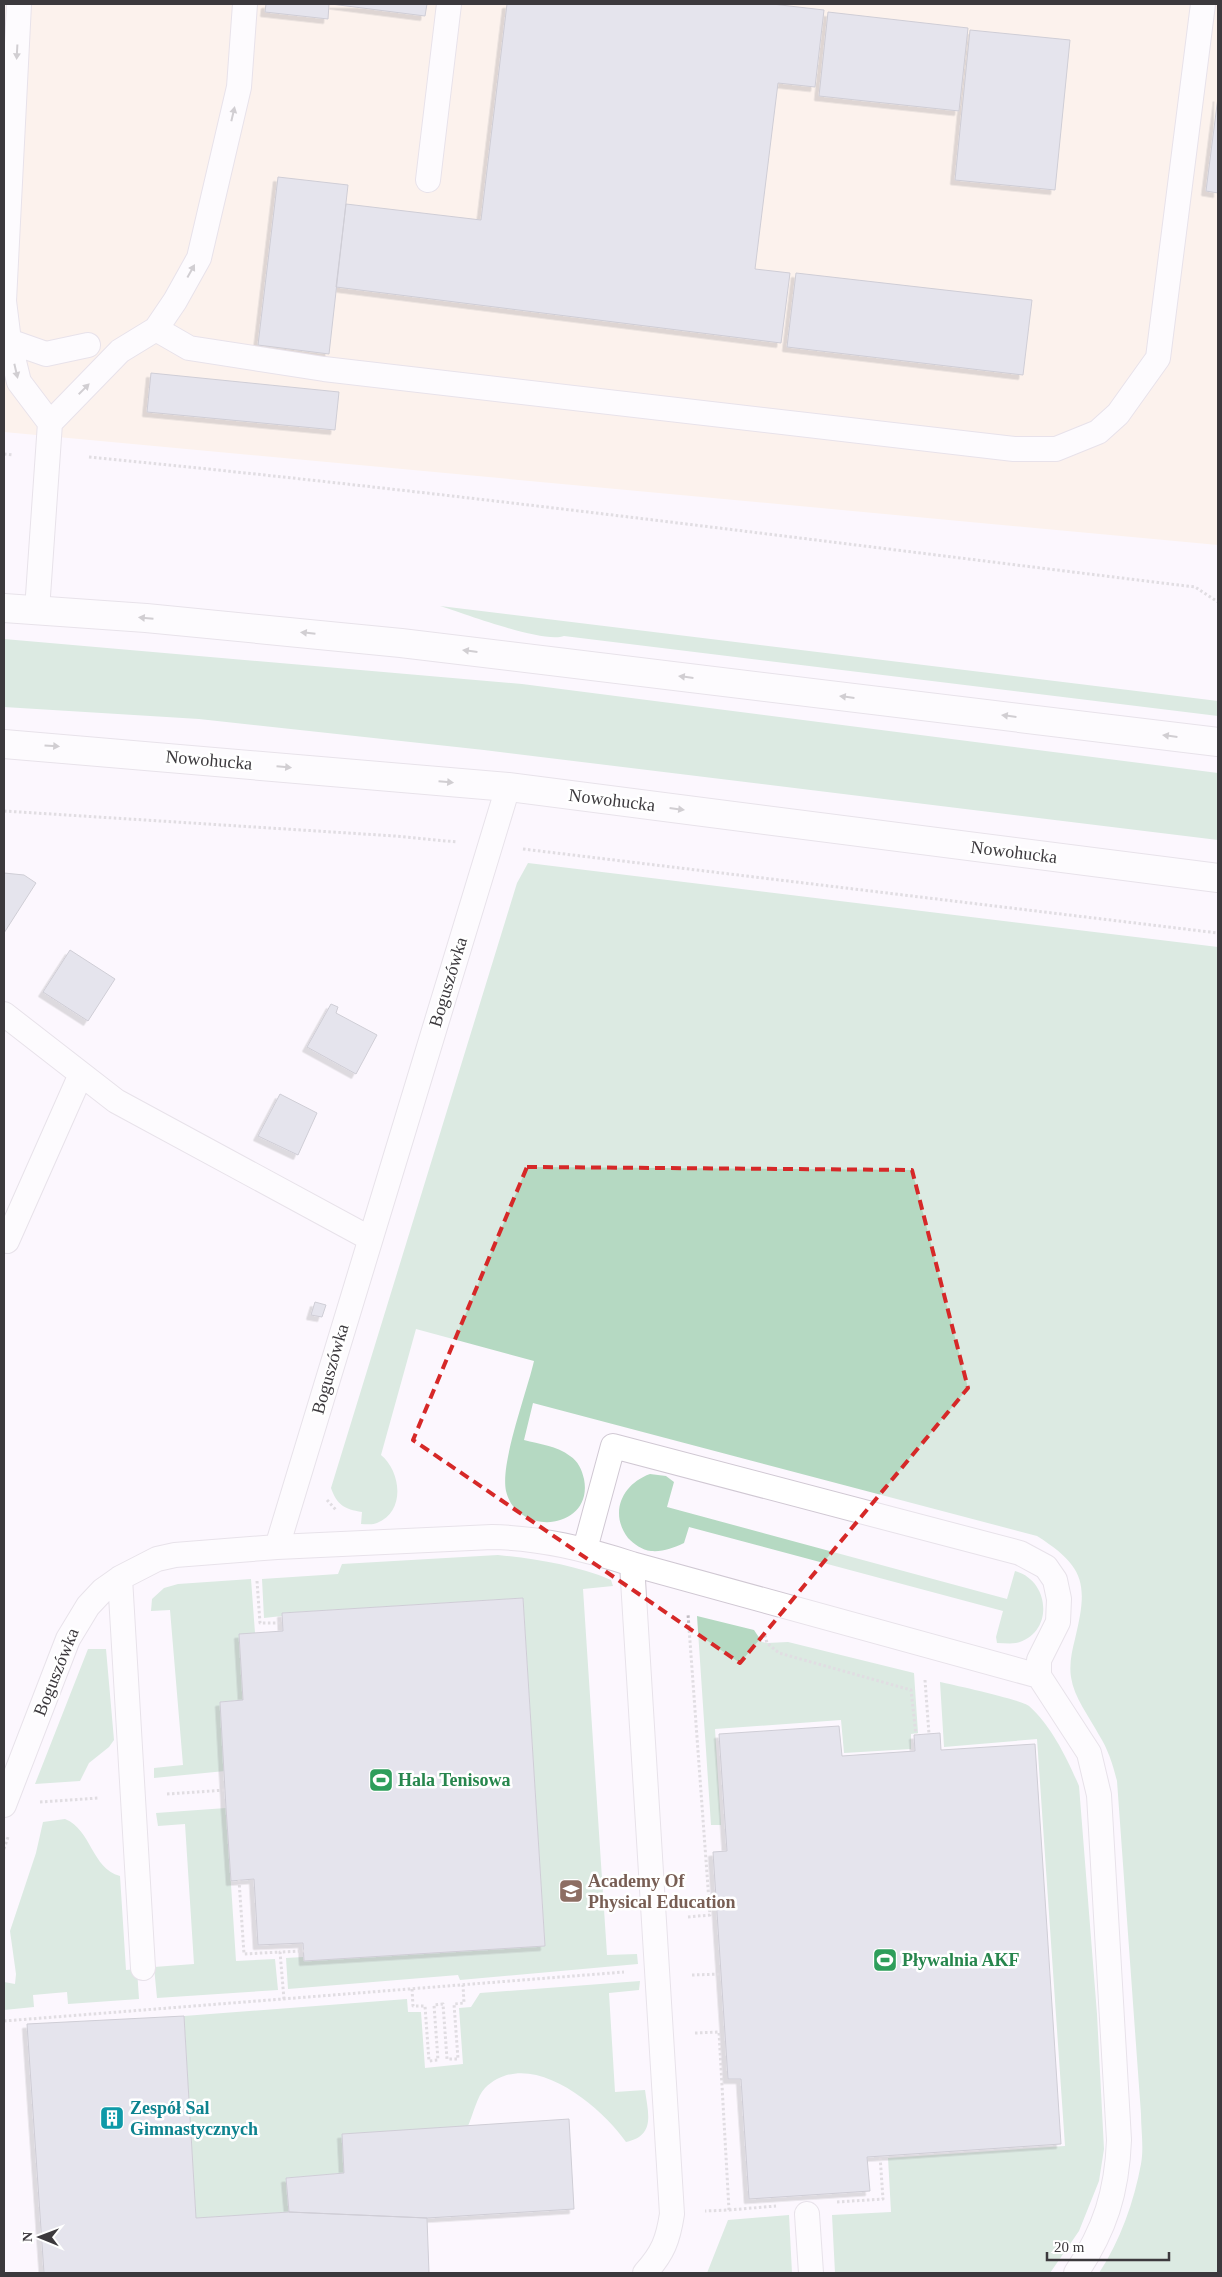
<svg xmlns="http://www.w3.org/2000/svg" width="1222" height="2277" font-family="'Times New Roman',serif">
  <defs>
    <filter id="shadow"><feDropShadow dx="-4.5" dy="4.5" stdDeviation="0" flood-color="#0004"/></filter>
  </defs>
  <rect width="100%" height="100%" fill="#fcf7fe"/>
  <path fill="#fdebda" d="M4,4H1218V545L4,432Z"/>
  <path fill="#b5d9c2" d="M440,606L1218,701V716L564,636C544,644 463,613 440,606Z
    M4,639L522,684L1218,773V840L484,750L199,719L4,707Z
    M528,863L1218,947V2273H1099C1120,2241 1134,2202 1141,2164C1144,2148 1141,2130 1141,2114L1117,1781C1113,1765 1108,1749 1099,1735C1089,1716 1074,1698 1071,1677C1069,1664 1072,1651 1075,1639C1088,1585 1086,1567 1037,1536L533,1403L524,1440C539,1444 557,1446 570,1456C578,1461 582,1470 584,1479C594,1530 517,1538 506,1491C500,1463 527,1392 534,1361L416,1329L381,1455C401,1471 406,1512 377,1523C373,1525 366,1524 361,1524L362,1512C344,1509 337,1505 331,1488L517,883Z
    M650,1474L666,1476L674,1482L667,1507L1007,1599L1015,1571C1051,1581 1054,1634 1016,1643C1010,1644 1003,1643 997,1643L996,1637L1003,1611L689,1527L684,1543C673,1548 663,1552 651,1551C642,1550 634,1544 628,1538C609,1513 622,1484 650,1474Z
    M498,1555C535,1559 576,1565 611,1580L613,1586L583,1589L607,1955L637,1954L638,1964L460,1980L458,1975L288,1989L286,1958L303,1957L304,1961L545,1946L523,1598L282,1613V1616L264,1618L262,1579L338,1574L342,1564Z
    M251,1579L255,1633L239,1635L243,1700L220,1702L225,1771L154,1778V1768L183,1765L170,1610L151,1611L152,1599L164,1588L178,1584Z
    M697,1616L754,1630L762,1642L767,1643L788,1642L914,1673L918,1733L911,1734V1749L844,1753L841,1720L715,1729L721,1825H711Z
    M88,1649H106L114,1740L109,1747L89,1763L80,1781L35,1784Z
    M940,1682C954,1685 1022,1700 1029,1706C1051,1725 1068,1760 1079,1786L1097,2014L1104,2149L1099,2181L1079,2231L1050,2273H835L832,2215L891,2212L888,2158L1065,2146L1037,1739L944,1747Z
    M226,1808L236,1961L275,1959L278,1990L157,1998L154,1967L194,1964L185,1824L158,1826L156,1813Z
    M65,1819C92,1830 91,1868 120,1876L126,1970L137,1969L139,1999L68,2004L67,1992L33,1995L34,2007L4,2010V1982L15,1984L16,1974L10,1931L36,1853L43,1822Z
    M640,1981L639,1990L609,1993L615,2092L645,2090C648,2113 656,2136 626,2142C601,2106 529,2045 485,2088C477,2096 473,2115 468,2126L344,2173L286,2178L289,2212L196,2218L184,2016L407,1999L408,2012H421L425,2068L463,2064L459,2008L471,2007L480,1993Z
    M789,2215L792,2273H707L728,2220Z"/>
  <path fill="#cbccd9" stroke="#999aa6" filter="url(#shadow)" d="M266,4H329L328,19L265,12Z
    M331,4H427L425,16Z
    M507,4H772L824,10L815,87L778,83L755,269L790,273L781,343L336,287L346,204L481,220Z
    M828,12L968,28L959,111L819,96Z
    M970,30L1070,40L1055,190L955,180Z
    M1218,97V193L1206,191Z
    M278,177L348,185L329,354L258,345Z
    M796,273L1032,300L1023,375L787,347Z
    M151,373L339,392L335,430L147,412Z
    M4,873L24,875L36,883L4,933Z
    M70,950L115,979L88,1021L43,992Z
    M331,1004L338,1007L336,1013L377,1035L356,1074L307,1047Z
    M280,1094L317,1113L298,1155L258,1136Z
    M315,1302L326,1305L322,1317L311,1315Z
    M523,1598L545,1946L304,1961L303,1943L258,1945L254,1879L231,1881L226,1808L220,1702L243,1700L239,1634L283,1631L282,1613Z
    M839,1726L842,1756L915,1751L914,1735L940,1733L941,1750L1035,1744L1061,2144L867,2157L870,2191L749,2199L741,2079H728L713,1852L727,1851L719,1734Z
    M184,2016L196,2218L289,2212L427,2218L429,2273H44L27,2024Z
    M569,2119L574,2209L427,2218L289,2212L286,2178L344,2173L342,2134Z"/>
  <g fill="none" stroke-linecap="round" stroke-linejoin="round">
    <defs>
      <path id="lane" d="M19,4L4,301L9,341L19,382L50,423L37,610
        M428,180L449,4
        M156,329L189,348L324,369L1014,449H1056L1098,432L1118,414L1158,358L1203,4
        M9,341L46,354L88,345
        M50,423L120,351L156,329L175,301L199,258L239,87L245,4
        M4,1014L116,1101L369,1238
        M7,1241L81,1074
        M277,1547L492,1537C541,1538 586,1549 632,1564L672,2214C668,2240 663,2253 645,2273
        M585,1549L613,1446L1020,1553L1046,1567L1055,1580L1059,1599L1058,1622L1039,1660V1676L1089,1753L1099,1795L1119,2140C1117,2192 1105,2230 1076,2273
        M632,1564L1039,1676
        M120,1578L143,1968
        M4,1805L68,1639L88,1606L103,1590L120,1578L157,1559L175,1555L277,1547L508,787
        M807,2214L811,2273"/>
      <path id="secondary" d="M4,608L146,618L401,643L1218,742
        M4,744L508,787L1218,878"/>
    </defs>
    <use href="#lane" stroke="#d0c8d3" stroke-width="26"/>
    <use href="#secondary" stroke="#d0c8d3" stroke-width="30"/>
    <path stroke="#c0bcc2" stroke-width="3" stroke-dasharray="2.5 2.5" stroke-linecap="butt" d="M4,454L13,455
      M89,457C459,493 826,542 1195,587L1218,602
      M4,811L395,836L457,842
      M523,849L1218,933
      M327,1500L336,1510
      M257,1581L260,1623H283
      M765,1635L767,1643L779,1653L911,1690L916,1735
      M925,1680L929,1734
      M167,1794L226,1790
      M40,1802L99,1798
      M4,1849L8,1837
      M239,1880L244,1954L280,1952
      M688,1917L710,1915L688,1614
      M692,1975L721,1974
      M412,1989L413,2006H425L429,2061L438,2060L434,2005L443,2004L447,2059H458L454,2004L464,2003L463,1985
      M284,1999L280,1952L304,1951
      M4,2021L624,1972
      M695,2033L719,2032L729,2210L705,2211
      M837,2202L883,2199L880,2156
      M729,2210L776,2206"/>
    <use href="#lane" stroke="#fff" stroke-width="24"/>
    <use href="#secondary" stroke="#fff" stroke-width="28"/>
  </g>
  <defs><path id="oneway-solid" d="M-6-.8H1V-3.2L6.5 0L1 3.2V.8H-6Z" transform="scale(1.25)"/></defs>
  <g fill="#9e9c9e">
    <use href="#oneway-solid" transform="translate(17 52) rotate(93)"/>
    <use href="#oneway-solid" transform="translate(233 114) rotate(-77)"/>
    <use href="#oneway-solid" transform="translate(191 271) rotate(-61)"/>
    <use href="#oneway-solid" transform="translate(16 371) rotate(77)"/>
    <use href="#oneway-solid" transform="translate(84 389) rotate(-45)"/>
    <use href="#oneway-solid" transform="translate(146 618) rotate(-175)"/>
    <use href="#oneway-solid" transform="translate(308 633) rotate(-174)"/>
    <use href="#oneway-solid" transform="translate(470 651) rotate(-173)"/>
    <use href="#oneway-solid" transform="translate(686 677) rotate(-173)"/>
    <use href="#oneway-solid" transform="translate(847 697) rotate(-173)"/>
    <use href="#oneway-solid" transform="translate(1009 716) rotate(-173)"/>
    <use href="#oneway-solid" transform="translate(1170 736) rotate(-173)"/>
    <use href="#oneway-solid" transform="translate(52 746) rotate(4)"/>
    <use href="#oneway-solid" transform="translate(284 767) rotate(5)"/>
    <use href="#oneway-solid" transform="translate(446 782) rotate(5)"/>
    <use href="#oneway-solid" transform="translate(677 809) rotate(7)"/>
  </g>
  <path d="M0 0H1222V2277H0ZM527,1167L912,1170L968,1388L740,1663L413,1440Z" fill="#fcf7fe" fill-opacity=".55" fill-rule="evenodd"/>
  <path fill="none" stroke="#d62828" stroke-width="4" stroke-dasharray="10 6" stroke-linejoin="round" d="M527,1167L912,1170L968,1388L740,1663L413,1440Z"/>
  <defs>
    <symbol id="stadium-square" viewBox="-11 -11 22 22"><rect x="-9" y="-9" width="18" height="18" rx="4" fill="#2e9e5b" stroke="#fff"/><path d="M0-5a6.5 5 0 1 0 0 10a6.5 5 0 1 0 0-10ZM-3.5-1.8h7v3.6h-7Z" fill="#fff"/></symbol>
    <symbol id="university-square" viewBox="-11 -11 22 22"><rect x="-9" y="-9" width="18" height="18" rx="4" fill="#8d6e63" stroke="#fff"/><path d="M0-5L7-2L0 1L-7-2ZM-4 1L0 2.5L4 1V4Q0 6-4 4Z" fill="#fff"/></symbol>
    <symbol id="building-square" viewBox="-11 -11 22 22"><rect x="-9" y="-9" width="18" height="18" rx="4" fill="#0f9aa8" stroke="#fff"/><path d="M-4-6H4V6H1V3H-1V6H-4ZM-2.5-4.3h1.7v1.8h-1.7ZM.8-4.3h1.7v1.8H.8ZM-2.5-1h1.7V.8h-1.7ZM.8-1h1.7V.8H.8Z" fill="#fff"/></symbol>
  </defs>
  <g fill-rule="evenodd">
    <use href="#stadium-square" x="367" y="1766" width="28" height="28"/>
    <use href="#university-square" x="557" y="1877" width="28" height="28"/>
    <use href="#stadium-square" x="871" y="1946" width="28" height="28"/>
    <use href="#building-square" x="98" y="2104" width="28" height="28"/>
  </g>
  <g text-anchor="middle" stroke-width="5" stroke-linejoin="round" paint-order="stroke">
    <g font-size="18" fill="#3c393d" stroke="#fff">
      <text transform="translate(209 760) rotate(5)" y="6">Nowohucka</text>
      <text transform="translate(612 800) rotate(7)" y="6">Nowohucka</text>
      <text transform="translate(1014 852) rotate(7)" y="6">Nowohucka</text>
      <text transform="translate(448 982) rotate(-73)" y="6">Boguszówka</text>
      <text transform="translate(330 1369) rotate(-74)" y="6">Boguszówka</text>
      <text transform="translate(56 1672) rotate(-68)" y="6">Boguszówka</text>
    </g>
    <g font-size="18" font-weight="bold" fill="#27864d" stroke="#fff" text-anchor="start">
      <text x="398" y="1786">Hala Tenisowa</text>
      <text x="902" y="1966">Pływalnia AKF</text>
    </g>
    <g font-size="18" font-weight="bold" fill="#785e54" stroke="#fff" text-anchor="start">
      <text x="588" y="1887">Academy Of<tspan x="588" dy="21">Physical Education</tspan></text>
    </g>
    <g font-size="18" font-weight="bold" fill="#0d838f" stroke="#fff" text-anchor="start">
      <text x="130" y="2114">Zespół Sal<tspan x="130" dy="21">Gimnastycznych</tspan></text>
    </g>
  </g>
  <rect width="1222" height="2277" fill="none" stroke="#3c393d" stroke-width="10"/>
  <g transform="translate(40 2237) rotate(271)" stroke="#ffffff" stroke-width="4" paint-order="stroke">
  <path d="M0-4L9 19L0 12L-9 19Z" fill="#3c393d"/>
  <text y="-8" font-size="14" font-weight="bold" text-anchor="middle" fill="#3c393d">N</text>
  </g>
  <path d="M1047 2252v8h122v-8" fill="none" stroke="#3c393d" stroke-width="2.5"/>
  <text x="1054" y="2252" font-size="15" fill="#3c393d" stroke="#ffffff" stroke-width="4" paint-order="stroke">20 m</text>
</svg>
